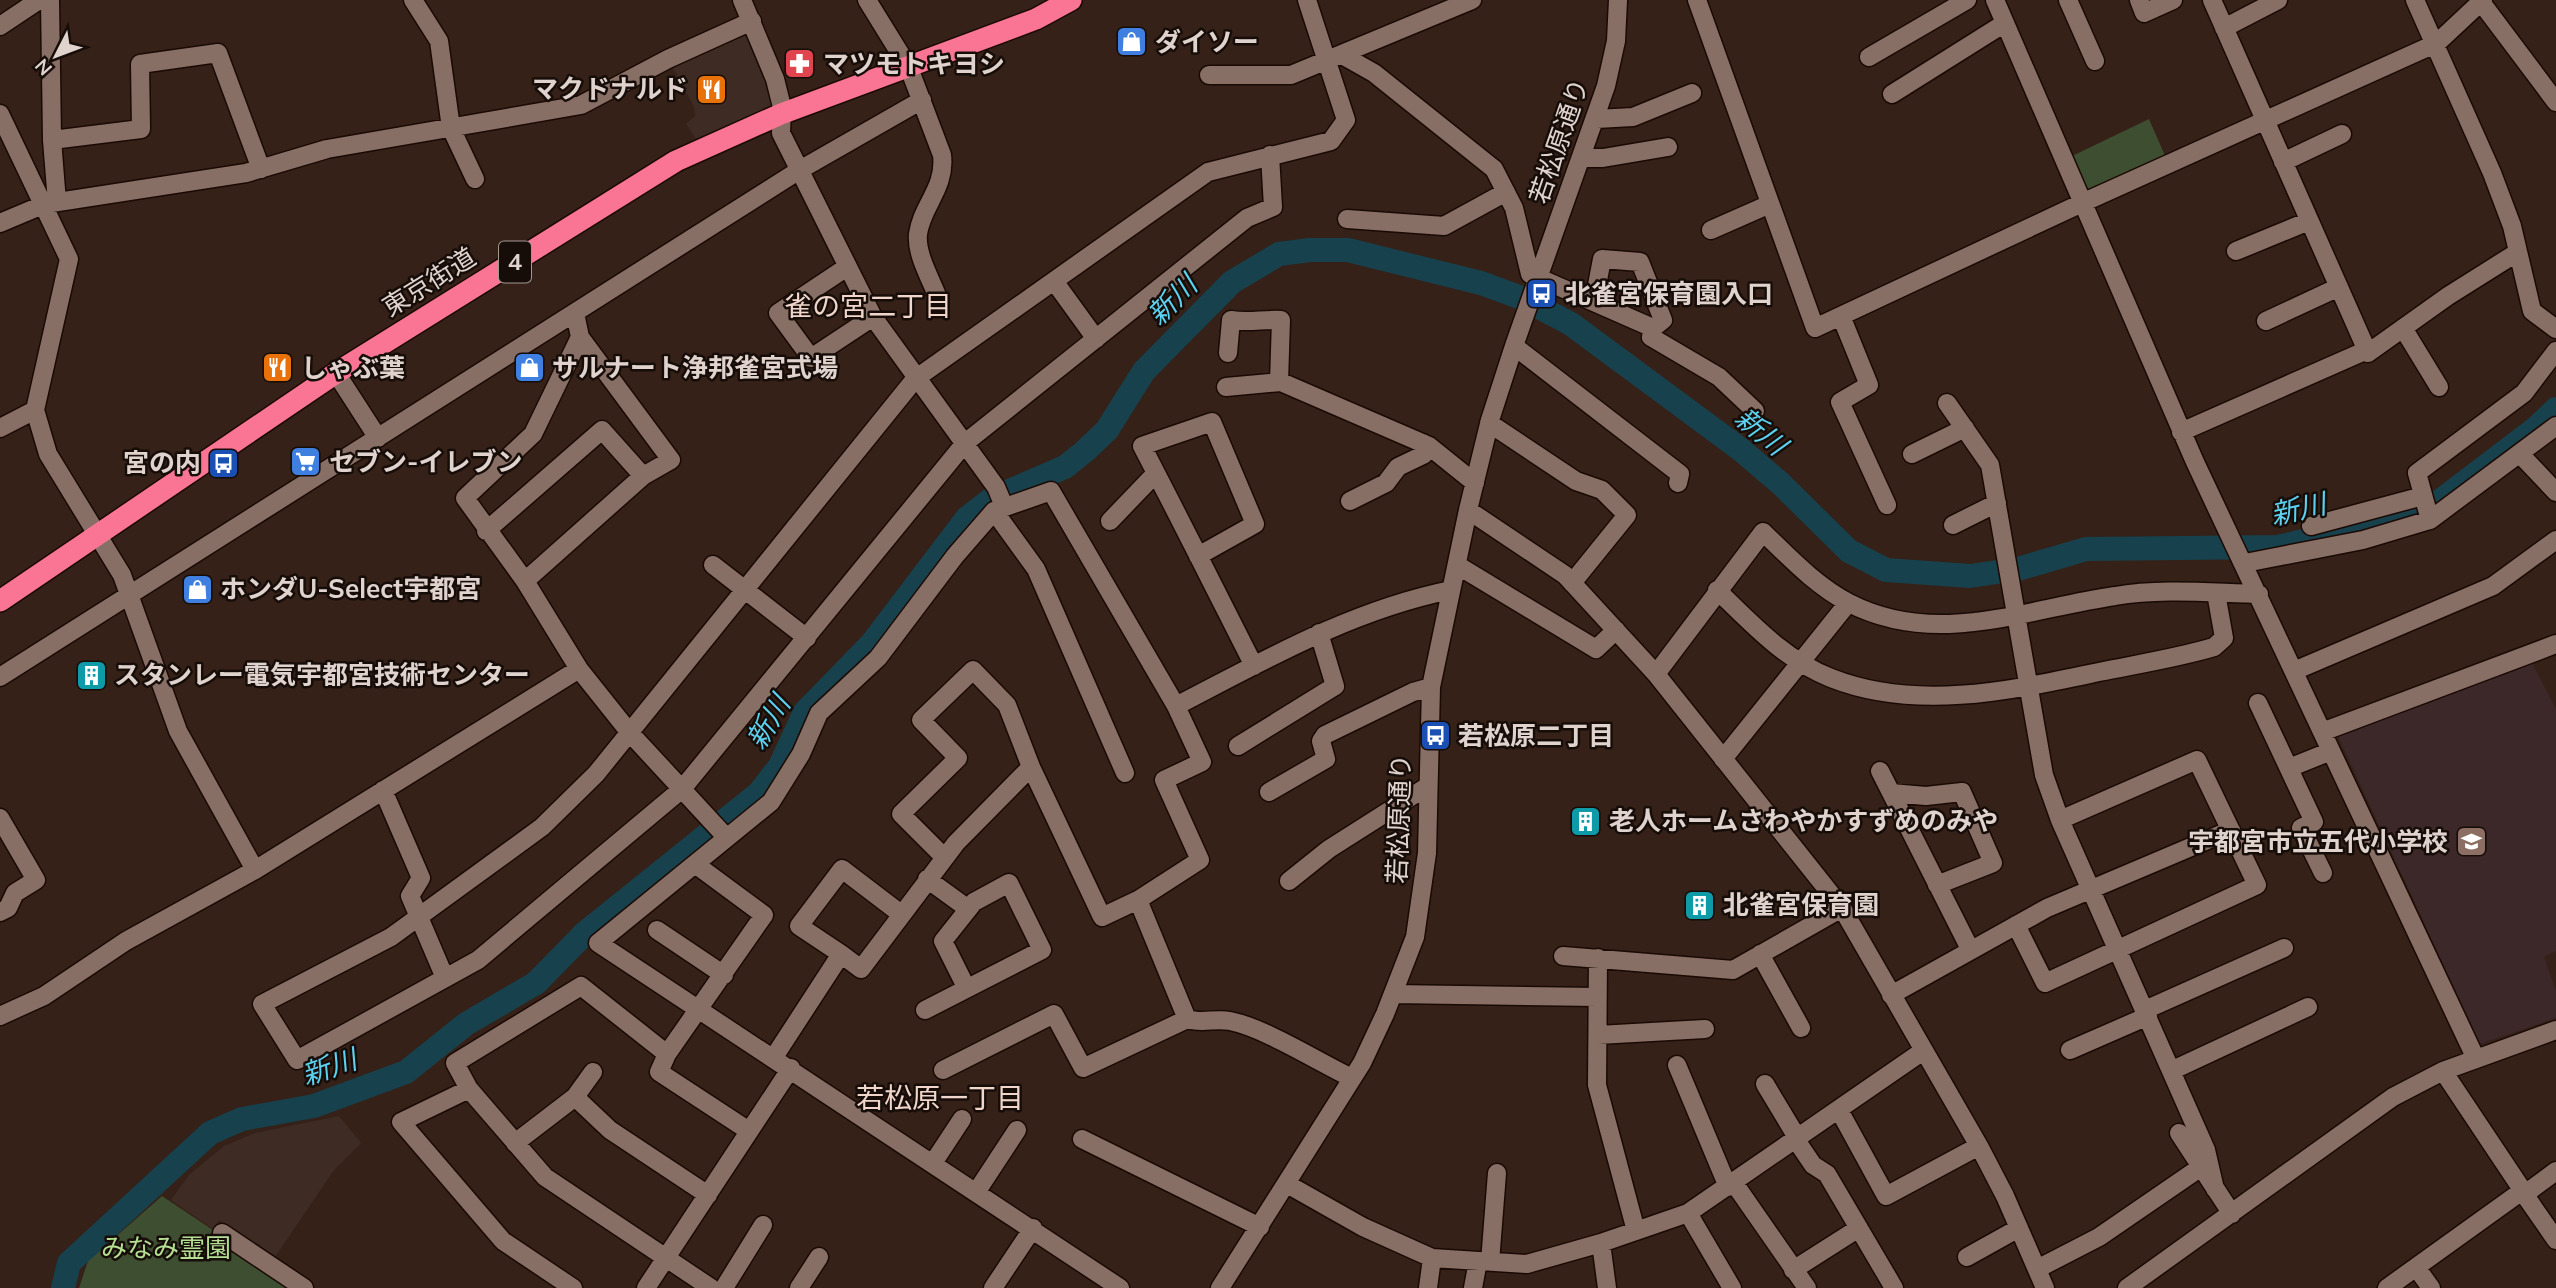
<svg xmlns="http://www.w3.org/2000/svg" width="2556" height="1288" font-family="Mulish,'Noto Sans JP',sans-serif">
  <rect width="100%" height="100%" fill="#352118"/>
  <path fill="#3e2c24" d="M749,28L774,111L696,139L686,124L695,116L694,107L671,64Z
    M339,1116L361,1143L334,1170L275,1257L219,1220L213,1229L171,1200L189,1175L224,1146L255,1133Z"/>
  <path fill="#3c2828" d="M2530,659L2556,709V951L2544,957L2556,991V1018L2480,1044L2337,734Z"/>
  <path fill="#3e4e31" d="M2149,119L2166,158L2085,196L2066,159Z
    M162,1196L300,1288H79L88,1261Z"/>
  <g fill="none" stroke-linecap="round" stroke-linejoin="round">
    <path stroke="#17414c" stroke-width="24" d="M63,1288L69,1263L210,1133L242,1119L314,1106L406,1072L466,1024L536,983L586,932L759,793L780,766L805,712L873,642L967,518L993,498L1065,467L1085,451L1107,430L1144,371L1232,282L1279,254L1310,250H1348L1481,283L1522,298L1571,324L1740,449L1780,483L1849,551L1886,570L1970,576L2018,569L2086,549L2278,547L2392,519L2436,504L2536,428L2556,409"/>
    <defs>
      <path id="minor" d="M50,0L52,140L57,202
        M413,0L439,41L451,128L475,179
        M742,0L775,79L782,107L781,133L873,317L996,487L1004,506
        M867,0L909,68L942,155C946,188 922,205 918,234C916,253 929,276 936,293
        M1697,0L1815,328L2082,203L2437,43L2483,0
        M1995,0L2195,462L2476,1059
        M2068,0L2095,61
        M2139,0L2144,13L2173,0
        M2212,0L2368,353L2448,296L2518,252
        M2415,0L2492,173L2512,226L2532,311L2556,329
        M2481,2L2556,102
        M0,26L39,0
        M2224,28L2278,0
        M1342,55L1374,73L1494,169L1514,208L1530,274L1653,328L1651,337L1719,377L1755,411
        M1869,57L1967,0
        M1209,75H1291L1472,0
        M1892,94L2005,23
        M0,114L69,259L35,410L48,454L122,575L178,731L255,870
        M1596,119L1633,117L1692,93
        M52,140L141,129L140,64L218,53L261,169
        M1270,155L1273,207L1247,218L965,443L682,789L478,960L297,1060L262,1004L391,937L542,827L596,774L915,379L1208,172L1331,141L1346,120L1307,0
        M1582,158H1603L1668,147
        M2283,162L2342,134
        M1347,219L1444,226L1506,192
        M0,223L45,204L246,173L327,149L581,105L668,59L752,21
        M1711,230L1770,204
        M2236,251L2309,221
        M847,267L778,313L811,358L873,317
        M1054,281L1096,339
        M1594,301L1602,259L1640,262L1663,320L1653,328
        M575,313L580,337L533,434L465,498L525,581L579,669
        M1841,316L1869,385L1840,402L1887,505
        M2266,321L2339,287
        M2403,328L2439,387
        M1514,346L1680,474L1678,483
        M1228,353L1231,320C1249,323 1263,319 1281,320L1279,382
        M336,373L378,438
        M1226,387L1281,382L1429,446L1475,483
        M1947,403L1990,465L2044,775L2060,820L2206,1150L2215,1189
        M1489,423L1576,481L1602,490L1627,515L1572,583
        M0,428L35,410
        M2181,432L2367,350
        M1912,454L1965,428
        M2520,454L2556,492
        M1350,501L1386,483L1398,467L1423,455V443
        M1468,510L1565,575L1656,674L1842,908L1979,1146L2005,1196L2045,1288
        M994,511L1036,569L1125,773
        M2430,520L2417,473L2524,393L2556,351
        M1110,521L1156,473
        M1953,525L1997,503
        M2311,526L2423,496
        M486,531L602,430L643,476
        M1198,556L1255,524L1212,422L1142,446C1180,519 1217,593 1254,666
        M2245,563L2363,540L2430,520L2556,426
        M713,565L807,638
        M1457,565L1596,649L1616,630
        M525,581L643,476L671,460L580,337
        M1717,590C1752,624 1785,660 1831,678C1917,712 2013,690 2099,672C2138,664 2177,658 2214,647L2224,638L2216,593
        M2294,671L2493,586L2556,540
        M1656,674L1763,532C1789,557 1816,586 1849,603C1937,648 2025,609 2115,596C2162,588 2211,593 2259,594
        M0,677L798,171L922,100
        M2258,703L2314,822L2301,828L2323,873
        M2322,732L2556,644
        M1238,746L1335,686L1319,633
        M1723,759L1848,603
        M1031,767L1102,917L1138,900L1200,860L1164,780L1202,762L1176,706
        M2289,768L2331,751
        M1880,771L1970,949
        M383,790L421,878L410,896L445,978
        M1269,792L1326,759L1321,741L1325,735L1413,692L1431,687
        M1891,793L1926,796L1962,792L1993,863L1937,885
        M0,818L36,880L15,893L8,908L0,912
        M695,864L764,915L667,1054L659,1072L749,1131
        M927,879L967,908
        M1289,881L1329,849L1428,786
        M1138,900L1187,1019
        M2016,925L2045,983L2257,885L2197,760L2060,820
        M657,930L724,975
        M841,954L799,926L842,869L901,914
        M1760,954L1801,1028
        M1563,956L1733,970L1842,908
        M1598,958L1597,1085L1636,1231
        M1393,994L1597,997
        M1891,995L2047,908L2231,830
        M925,1010L1042,950L1009,883L974,902L943,941L966,987
        M2145,1010L2284,948
        M0,1016L44,996L126,941L255,870L579,669L630,733L727,838
        M1598,1035L1705,1029
        M2070,1050L2148,1016
        M774,1057L841,954L861,969L956,843L1031,767L1007,705L973,670L921,720L958,758L901,814L944,857
        M1677,1065L1728,1187
        M943,1070L1054,1014L1083,1068L1187,1019C1202,1024 1215,1018 1230,1021C1265,1028 1318,1062 1352,1078
        M2173,1070L2308,1007
        M2443,1071L2525,1194L2556,1171
        M1765,1084L1798,1139
        M469,1089L455,1063L581,986L667,1054
        M575,1097L610,1130L708,1195
        M1839,1110L1886,1196L1979,1146
        M2179,1133L2232,1214
        M1082,1139L1260,1227
        M1796,1140L1813,1165L1827,1174L1894,1288
        M515,1143L575,1097L593,1072
        M933,1163L962,1119
        M1734,1183L1807,1288
        M1287,1184L1363,1227L1432,1258L1527,1264L1601,1243L1688,1213L1923,1051
        M977,1191L1017,1130
        M1688,1213L1732,1288
        M222,1233L304,1288
        M1601,1243L1607,1288
        M1967,1257L2019,1228
        M1490,1262L1497,1173
        M2416,1267L2431,1288
        M2037,1269L2099,1237L2201,1167
        M1793,1270L1859,1228
        M573,1288L503,1241L401,1122L469,1089L545,1177L711,1288
        M646,1288L791,1068
        M724,1288L763,1225
        M799,1288L819,1257
        M993,1288L1033,1228
        M1120,1288L598,943L771,802L801,754L819,713L878,658L955,556L994,511L1051,491L1176,706C1265,660 1352,610 1451,590
        M1220,1288L1362,1063L1385,1014L1415,937L1427,853L1431,687L1468,510L1490,420L1514,346L1606,86L1616,41L1618,0
        M1428,1288L1432,1258
        M1473,1288L1478,1261
        M2127,1288L2393,1097L2443,1071L2556,1030
        M2387,1288L2522,1191L2556,1240"/>
      <path id="highway" d="M0,601L336,373L676,161L781,114L1036,19L1071,0"/>
    </defs>
    <use href="#minor" stroke="#1b0a04" stroke-width="21"/>
    <use href="#highway" stroke="#1b0a04" stroke-width="24"/>
    <use href="#minor" stroke="#876f65" stroke-width="18"/>
    <use href="#highway" stroke="#fa7494" stroke-width="21"/>
  </g>
  <defs>
    <symbol id="shop-square" viewBox="-11 -11 22 22"><rect x="-9" y="-9" width="18" height="18" rx="4" fill="#3f7fe0" stroke="#160d09"/><path d="M-5-2.5h2.3a2.7 3.5 0 0 1 5.4 0H5L5.5 6h-11ZM-1.5-2.5h3a1.5 2.3 0 0 0-3 0Z" fill="#fff"/></symbol>
    <symbol id="pharmacy-square" viewBox="-11 -11 22 22"><rect x="-9" y="-9" width="18" height="18" rx="4" fill="#e0444e" stroke="#160d09"/><path d="M-2-6h4v4h4v4h-4v4h-4v-4h-4v-4h4Z" fill="#fff"/></symbol>
    <symbol id="restaurant-square" viewBox="-11 -11 22 22"><rect x="-9" y="-9" width="18" height="18" rx="4" fill="#e8710a" stroke="#160d09"/><path d="M-5-6h1v4h1v-4h1v4h1v-4h1v5L-1.5 .5V6h-2V.5L-5-1ZM5-6V6H3V1.5H1.5Q1.5-4 5-6Z" fill="#fff"/></symbol>
    <symbol id="bus-square" viewBox="-11 -11 22 22"><rect x="-9" y="-9" width="18" height="18" rx="4" fill="#1a4fb4" stroke="#160d09"/><path d="M-5-6H5V4H4V6H2V4H-2V6H-4V4H-5ZM-3.5-4V0h7V-4ZM-3.5 1.2v1.5H-2V1.2ZM2 1.2v1.5H3.5V1.2Z" fill="#fff"/></symbol>
    <symbol id="supermarket-square" viewBox="-11 -11 22 22"><rect x="-9" y="-9" width="18" height="18" rx="4" fill="#3f7fe0" stroke="#160d09"/><path d="M-6-5.5h2.5l.6 2H6L4.5 2H-2.5L-4.4-4H-6ZM-1.5 3.2a1.3 1.3 0 1 0 .1 0ZM3 3.2a1.3 1.3 0 1 0 .1 0Z" fill="#fff"/></symbol>
    <symbol id="building-square" viewBox="-11 -11 22 22"><rect x="-9" y="-9" width="18" height="18" rx="4" fill="#0f9aa8" stroke="#160d09"/><path d="M-4-6H4V6H1V3H-1V6H-4ZM-2.5-4.3h1.7v1.8h-1.7ZM.8-4.3h1.7v1.8H.8ZM-2.5-1h1.7V.8h-1.7ZM.8-1h1.7V.8H.8Z" fill="#fff"/></symbol>
    <symbol id="school-square" viewBox="-11 -11 22 22"><rect x="-9" y="-9" width="18" height="18" rx="4" fill="#8d6e63" stroke="#160d09"/><path d="M0-5L7-2L0 1L-7-2ZM-4 1L0 2.5L4 1V4Q0 6-4 4Z" fill="#fff"/></symbol>
  </defs>
  <g fill-rule="evenodd">
    <use href="#shop-square" x="1114" y="24" width="35" height="35"/>
    <use href="#pharmacy-square" x="782" y="46" width="35" height="35"/>
    <use href="#restaurant-square" x="694" y="72" width="35" height="35"/>
    <use href="#bus-square" x="1524" y="276" width="35" height="35"/>
    <use href="#restaurant-square" x="260" y="350" width="35" height="35"/>
    <use href="#shop-square" x="512" y="350" width="35" height="35"/>
    <use href="#supermarket-square" x="288" y="444" width="35" height="35"/>
    <use href="#bus-square" x="206" y="446" width="35" height="35"/>
    <use href="#shop-square" x="180" y="572" width="35" height="35"/>
    <use href="#building-square" x="74" y="658" width="35" height="35"/>
    <use href="#bus-square" x="1418" y="718" width="35" height="35"/>
    <use href="#building-square" x="1568" y="804" width="35" height="35"/>
    <use href="#school-square" x="2454" y="824" width="35" height="35"/>
    <use href="#building-square" x="1682" y="888" width="35" height="35"/>
  </g>
  <g text-anchor="middle" stroke-width="5" stroke-linejoin="round" paint-order="stroke">
    <rect fill="#160d09" stroke="#a39892" stroke-width="2" x="499" y="241.5" width="32" height="41" rx="5"/>
    <g font-size="24" font-weight="bold" fill="#e0d3cd">
      <text x="515" y="270">4</text>
    </g>
    <g font-size="26" font-weight="bold" fill="#e0d3cd" stroke="#160d09" text-anchor="start">
      <text x="1155" y="51">ダイソー</text>
      <text x="823" y="73">マツモトキヨシ</text>
      <text x="688" y="98" text-anchor="end">マクドナルド</text>
      <text x="1565" y="303">北雀宮保育園入口</text>
      <text x="301" y="377">しゃぶ葉</text>
      <text x="552" y="377">サルナート浄邦雀宮式場</text>
      <text x="329" y="471">セブン-イレブン</text>
      <text x="201" y="472" text-anchor="end">宮の内</text>
      <text x="220" y="598">ホンダU-Select宇都宮</text>
      <text x="114" y="684">スタンレー電気宇都宮技術センター</text>
      <text x="1458" y="745">若松原二丁目</text>
      <text x="1609" y="830">老人ホームさわやかすずめのみや</text>
      <text x="2448" y="851" text-anchor="end">宇都宮市立五代小学校</text>
      <text x="1723" y="914">北雀宮保育園</text>
    </g>
    <g font-size="26" fill="#e0d3cd" stroke="#160d09">
      <text transform="translate(1559 141) rotate(-71)" y="9">若松原通り</text>
      <text transform="translate(429 282) rotate(-32)" y="9">東京街道</text>
      <text transform="translate(1399 819) rotate(-88)" y="9">若松原通り</text>
    </g>
    <g font-size="26" fill="#b4df92" stroke="#160d09">
      <text x="166" y="1257">みなみ霊園</text>
    </g>
    <g font-size="28" font-style="italic" fill="#5cd2f0" stroke="#160d09">
      <text transform="translate(1172 300) rotate(-45)" y="10">新川</text>
      <text transform="translate(1761 431) rotate(40)" y="10">新川</text>
      <text transform="translate(2298 509) rotate(-13)" y="10">新川</text>
      <text transform="translate(768 722) rotate(-59)" y="10">新川</text>
      <text transform="translate(329 1067) rotate(-19)" y="10">新川</text>
    </g>
    <g font-size="28" fill="#f0d5ca" stroke="#160d09">
      <text x="868" y="316">雀の宮二丁目</text>
      <text x="940" y="1108">若松原一丁目</text>
    </g>
  </g>
  <g transform="translate(56 56) rotate(228)" stroke="#160d09" stroke-width="5" paint-order="stroke">
  <path d="M0-5L12 26L0 18L-12 26Z" fill="#e0d3cd"/>
  <text y="-10" font-size="19" font-weight="bold" text-anchor="middle" fill="#e0d3cd">N</text>
  </g>
</svg>
